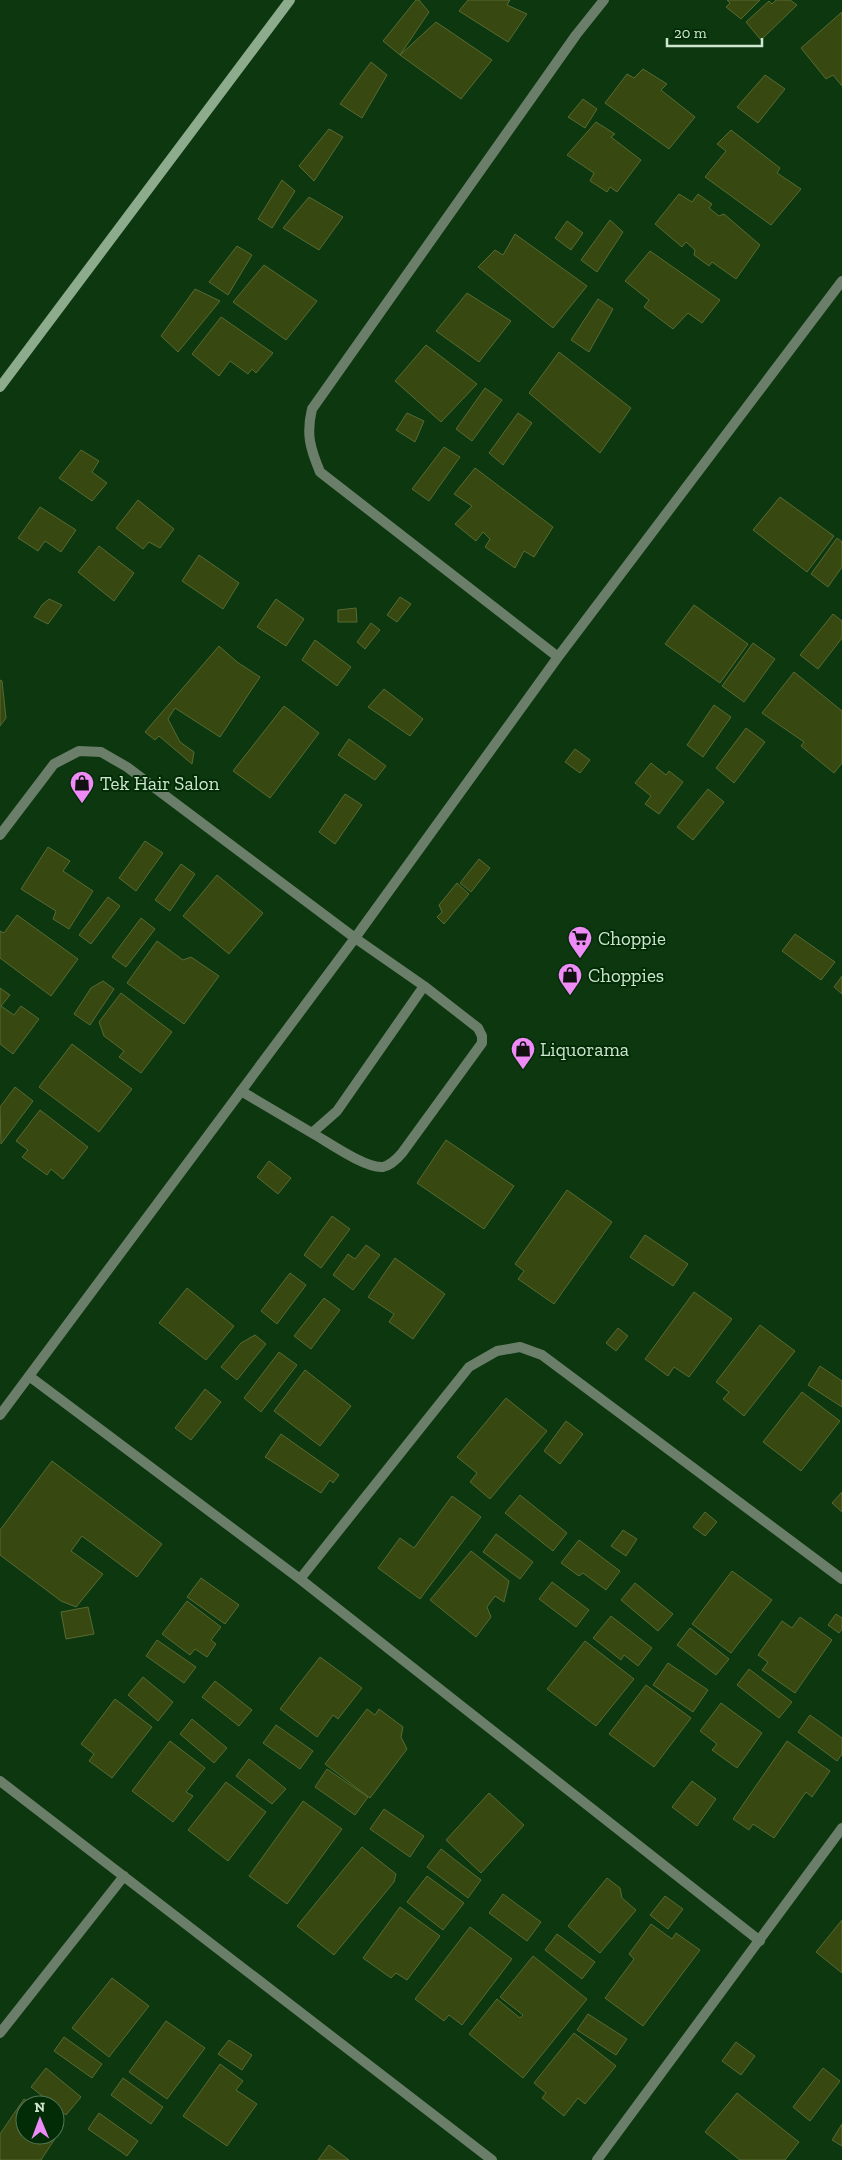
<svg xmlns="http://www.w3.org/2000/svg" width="842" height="2160" font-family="'Zilla Slab',serif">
  <rect width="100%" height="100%" fill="#0c370f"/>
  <path fill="#374810" stroke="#586a34" d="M416,0H419L429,12L400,55L383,41Z
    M468,0H510L507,5L527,14L508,42L459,11Z
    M727,0H760L741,19L726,7L730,3Z
    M776,0H790L797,5L761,40L746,22L769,1L772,4Z
    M842,12V86L833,75L826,79L801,48Z
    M436,22L492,60L461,99L400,55Z
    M371,62L387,75L362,118L340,104Z
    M643,69L667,84L661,90L695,117L669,149L605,103L627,74L634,78Z
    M765,75L785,89L758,123L737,107Z
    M583,99L597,109L585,128L568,117Z
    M596,122L615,134L611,137L641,160L617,192L610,187L607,192L590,181L594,173L567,155Z
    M329,129L343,137L314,181L299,166Z
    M731,130L780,168L777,173L801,189L771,225L705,177L726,151L717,144Z
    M282,180L295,191L272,228L258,219Z
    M679,194L692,202L698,194L712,204L709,208L719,216L724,214L760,245L736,279L712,262L709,266L694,255L695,250L686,242L682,247L655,224Z
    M309,197L343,217L319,250L283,228Z
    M610,220L623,232L597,272L581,260Z
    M567,221L583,233L571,250L555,238Z
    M515,234L587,286L553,328L478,267L495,250L503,255Z
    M237,246L252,255L228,295L209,282Z
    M650,251L720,300L702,323L688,313L673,329L644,307L649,300L625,281Z
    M264,265L317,301L286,340L233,302Z
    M195,289L220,301L178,352L161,336Z
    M467,293L511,321L479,362L436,331Z
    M598,299L613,309L589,352L571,340Z
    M221,317L273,353L256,373L252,369L248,374L230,361L219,376L192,354Z
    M426,345L477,384L441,422L395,381Z
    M559,352L631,408L600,453L529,393Z
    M485,388L502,400L472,441L456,429Z
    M407,413L424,421L415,442L396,430Z
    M518,413L532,423L503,465L489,453Z
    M444,447L460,457L429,501L412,489Z
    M81,450L99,461L92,472L107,483L92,501L59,478Z
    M475,468L553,527L534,557L524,551L515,568L485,547L490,539L483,532L476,541L455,524L472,506L454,494Z
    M780,497L834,536L807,572L753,530Z
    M138,500L174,529L160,548L149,542L143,549L116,528Z
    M40,507L76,530L61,552L45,541L38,551L18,538Z
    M837,538L842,542V567L828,587L811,574Z
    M99,546L134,573L114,601L78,572Z
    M199,555L239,583L223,609L182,581Z
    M400,597L411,604L397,622L387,615Z
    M49,599L62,605L48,624L34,617L42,605Z
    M276,599L304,619L286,646L257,627Z
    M694,605L748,644L720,683L665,644Z
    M356,608L357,622H338V610Z
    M833,614L842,621V638L818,669L800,655Z
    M371,623L380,630L365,649L357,642Z
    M315,640L351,667L337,686L302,660Z
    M753,643L775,659L744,702L722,686Z
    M219,646L237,662L260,677L220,737L175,708L168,719L180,742L194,752L192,764L159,736L155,740L145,732Z
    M794,672L842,711V763L834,773L801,746L804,742L762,713Z
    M0,680L2,681L6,718L0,726Z
    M384,689L423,719L410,736L368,707Z
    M714,705L731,717L703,757L687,745Z
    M284,706L319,733L270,798L233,771Z
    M746,728L765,742L734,783L716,768Z
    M349,739L386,766L375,780L338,755Z
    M575,749L590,760L580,773L565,762Z
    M651,763L666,775L669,771L683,782L659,814L645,804L651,796L635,783Z
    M708,789L724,802L693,840L677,827Z
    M345,794L362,805L335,844L319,832Z
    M145,841L163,853L136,891L119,878Z
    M48,847L70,861L63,871L93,891L69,929L53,919L56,911L21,889Z
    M479,859L490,868L471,892L460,883Z
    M181,864L195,874L170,911L155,900Z
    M217,875L263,913L229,954L183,916Z
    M457,883L469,894L444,924L437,917L442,912L439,905Z
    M108,897L120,906L91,944L79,935Z
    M17,915L78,959L51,996L0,958V931L4,933Z
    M141,918L155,929L126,967L112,957Z
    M795,934L835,962L821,980L782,951Z
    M157,941L183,960L191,957L219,976L184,1024L127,983Z
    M842,976V994L834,987Z
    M103,981L114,989L90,1025L74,1014L91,988Z
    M0,988L10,995L1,1006L14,1015L21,1006L39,1019L13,1054L0,1044Z
    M121,993L172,1032L141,1073L119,1057L124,1051L104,1036L99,1022Z
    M72,1044L132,1089L99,1132L39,1087Z
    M15,1087L33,1101L1,1144L0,1107Z
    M40,1110L88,1147L63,1179L51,1169L47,1175L22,1157L28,1150L16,1141Z
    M446,1140L514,1186L484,1229L417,1183Z
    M269,1161L291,1178L278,1194L257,1177Z
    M567,1190L612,1222L554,1304L518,1279L524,1271L515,1264Z
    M332,1216L350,1229L321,1268L304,1255Z
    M645,1235L688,1264L673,1286L630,1257Z
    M366,1245L380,1255L353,1290L333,1275L348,1254L355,1259Z
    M395,1258L445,1294L413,1339L389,1322L394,1314L368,1297Z
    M290,1273L306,1285L277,1324L261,1311Z
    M187,1288L234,1326L206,1360L159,1323Z
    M694,1292L732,1319L689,1377L674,1367L668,1376L645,1359Z
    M324,1298L340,1310L311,1349L294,1336Z
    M760,1325L795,1351L744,1416L723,1399L729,1392L716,1382Z
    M618,1328L628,1336L616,1351L606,1343Z
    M255,1335L266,1344L237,1380L221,1367L241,1343Z
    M279,1352L297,1365L261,1412L244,1398Z
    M820,1366L842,1381V1407L808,1385Z
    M305,1370L351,1406L320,1446L274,1411Z
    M205,1389L221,1402L191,1440L175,1428Z
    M802,1392L840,1421L801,1471L763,1442Z
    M506,1398L547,1431L490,1499L470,1482L477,1473L457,1457Z
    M566,1421L583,1434L560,1464L544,1451Z
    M281,1434L339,1475L333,1483L330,1480L321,1493L265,1457Z
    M52,1461L162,1544L137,1577L82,1536L71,1551L103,1574L76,1607L61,1601L0,1555V1530Z
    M842,1492V1512L832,1503Z
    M520,1495L567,1533L553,1551L505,1513Z
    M452,1496L481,1517L420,1599L378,1568L400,1538L414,1548Z
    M705,1512L717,1522L705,1536L693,1527Z
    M623,1530L637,1539L626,1556L611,1546Z
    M496,1534L533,1562L520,1579L483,1552Z
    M579,1540L620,1571L606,1590L583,1573L579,1576L561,1563Z
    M471,1551L509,1581L504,1602L495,1596L487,1607L491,1617L476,1637L430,1600Z
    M732,1571L772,1600L731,1653L692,1624Z
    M201,1578L239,1605L225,1624L187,1597Z
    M552,1582L589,1610L576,1627L539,1599Z
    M635,1583L673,1614L658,1631L621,1600Z
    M187,1601L221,1627L211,1640L216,1644L207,1657L195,1649L190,1655L162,1634Z
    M88,1607L94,1634L66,1639L61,1612Z
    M836,1614L842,1618V1629L839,1633L828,1625Z
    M611,1616L652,1648L638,1666L624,1655L621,1660L593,1638Z
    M800,1617L832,1640L795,1693L762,1670L768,1662L758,1655L782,1621L792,1628Z
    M690,1628L729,1659L716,1675L677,1645Z
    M157,1640L196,1667L184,1683L146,1656Z
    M585,1641L634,1679L596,1726L547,1689Z
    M320,1657L362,1688L338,1719L333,1715L317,1737L280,1709Z
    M668,1663L708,1690L693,1712L653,1685Z
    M749,1669L792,1702L779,1718L737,1685Z
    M143,1677L173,1702L158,1721L128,1695Z
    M215,1681L252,1710L239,1726L202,1697Z
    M646,1685L691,1718L654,1767L609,1734Z
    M115,1699L152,1727L112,1778L89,1761L94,1754L81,1744Z
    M721,1703L762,1733L737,1768L712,1750L717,1744L700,1731Z
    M367,1709L375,1715L379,1709L403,1727L401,1737L407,1749L370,1798L325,1764Z
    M810,1715L842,1738V1754L837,1761L798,1732Z
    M192,1719L227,1748L214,1763L180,1734Z
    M276,1725L313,1751L300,1769L263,1743Z
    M170,1741L205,1768L186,1792L193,1796L173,1822L132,1791Z
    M787,1741L830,1771L812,1797L806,1792L774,1838L753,1824L749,1830L733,1819Z
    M249,1759L286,1789L272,1804L236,1776Z
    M327,1769L368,1797L355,1815L315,1787Z
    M692,1781L716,1799L697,1826L672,1807Z
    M226,1782L266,1812L228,1861L188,1830Z
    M489,1793L524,1825L481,1873L446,1840Z
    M303,1801L342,1829L287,1904L249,1876Z
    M384,1809L424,1836L410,1857L370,1829Z
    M362,1847L396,1874L394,1882L334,1955L297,1926Z
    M441,1849L481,1880L468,1898L427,1867Z
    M427,1876L464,1903L443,1930L407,1902Z
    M607,1878L620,1888L622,1898L636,1910L600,1953L568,1926Z
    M503,1894L541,1922L527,1941L489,1913Z
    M665,1896L683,1909L668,1929L650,1915Z
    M400,1907L440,1936L407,1980L396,1973L391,1978L363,1958Z
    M842,1920V1973L816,1952Z
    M651,1924L672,1939L676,1933L700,1950L643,2026L605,1998L634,1959L629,1954Z
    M470,1927L512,1959L462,2025L449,2015L444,2021L415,1999Z
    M557,1934L595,1962L582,1979L545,1950Z
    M533,1956L587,1999L523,2078L469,2034L497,1999L520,2018L523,2015L500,1997Z
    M112,1978L149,2006L109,2057L72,2028Z
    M588,2014L627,2039L616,2055L577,2030Z
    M166,2021L205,2048L167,2099L129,2072Z
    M574,2033L616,2066L585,2104L578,2098L564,2116L542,2098L546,2093L534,2083Z
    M64,2037L102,2064L92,2078L54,2051Z
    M229,2040L252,2055L242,2070L218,2054Z
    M736,2042L755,2056L741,2075L722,2061Z
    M220,2064L243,2081L236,2090L257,2104L227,2146L183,2116Z
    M46,2068L81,2097L66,2115L31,2087Z
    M823,2068L840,2081L810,2121L793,2107Z
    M123,2078L163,2107L151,2124L111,2095Z
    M737,2093L799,2142L785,2160H740L705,2132Z
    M24,2099L33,2105H25V2135H55V2119L64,2125L41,2160H0V2134Z
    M99,2113L138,2141L127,2156L88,2129Z
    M842,2124V2146L832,2140Z
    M329,2145L349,2160H318Z"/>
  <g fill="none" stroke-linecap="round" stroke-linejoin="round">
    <path stroke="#6b7e6a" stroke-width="10" d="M241,1091L312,1133L337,1111L424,986L355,938
      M312,1133C328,1142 366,1169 383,1167C391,1165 397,1159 402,1153L482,1043V1036L478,1028L424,986"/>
    <path stroke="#6b7e6a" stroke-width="10" d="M558,657L320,472C310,448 306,434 312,409L576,35L604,0
      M0,835L54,764L79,751L101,752L127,767L355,938
      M29,1376L300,1579L760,1941
      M0,1415L355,938L558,657L842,281
      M300,1579L469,1367L497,1351L520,1347L542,1355L842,1579
      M0,1781L492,2160
      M0,2033L124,1876
      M597,2160L842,1828"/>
    <path stroke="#8dab8d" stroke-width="10" d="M0,387L290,0"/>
  </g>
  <defs>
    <symbol id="shop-pin" viewBox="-11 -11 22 30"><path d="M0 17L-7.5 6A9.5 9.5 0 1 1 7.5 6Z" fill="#ef8bf7" stroke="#012c05"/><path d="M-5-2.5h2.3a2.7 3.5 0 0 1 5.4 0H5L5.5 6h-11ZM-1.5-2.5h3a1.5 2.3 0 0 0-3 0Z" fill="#111"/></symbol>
    <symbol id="supermarket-pin" viewBox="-11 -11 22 30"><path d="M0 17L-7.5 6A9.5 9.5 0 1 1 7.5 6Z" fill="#ef8bf7" stroke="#012c05"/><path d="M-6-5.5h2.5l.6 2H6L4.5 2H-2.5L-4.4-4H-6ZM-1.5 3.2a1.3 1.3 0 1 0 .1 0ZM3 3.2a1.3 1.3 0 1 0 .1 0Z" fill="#111"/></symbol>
  </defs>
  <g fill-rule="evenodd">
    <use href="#shop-pin" x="68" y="769" width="28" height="38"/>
    <use href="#supermarket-pin" x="566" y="924" width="28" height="38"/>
    <use href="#shop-pin" x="556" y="961" width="28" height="38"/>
    <use href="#shop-pin" x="509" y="1035" width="28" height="38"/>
  </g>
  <g text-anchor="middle" stroke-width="4" stroke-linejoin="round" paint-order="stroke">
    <g font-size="19" fill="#cee6ce" stroke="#012c05" text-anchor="start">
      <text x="100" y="790">Tek Hair Salon</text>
      <text x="598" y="945">Choppie</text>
      <text x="588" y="982">Choppies</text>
      <text x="540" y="1056">Liquorama</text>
    </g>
  </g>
  <g transform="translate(40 2120) rotate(359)"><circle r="24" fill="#012c05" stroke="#537655"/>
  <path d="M0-4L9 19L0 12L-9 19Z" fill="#ef8bf7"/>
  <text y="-8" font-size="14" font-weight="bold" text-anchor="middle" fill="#cee6ce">N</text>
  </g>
  <path d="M667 38v8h95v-8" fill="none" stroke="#cee6ce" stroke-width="2.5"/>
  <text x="674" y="38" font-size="15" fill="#cee6ce" stroke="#012c05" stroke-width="4" paint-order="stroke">20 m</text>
</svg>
